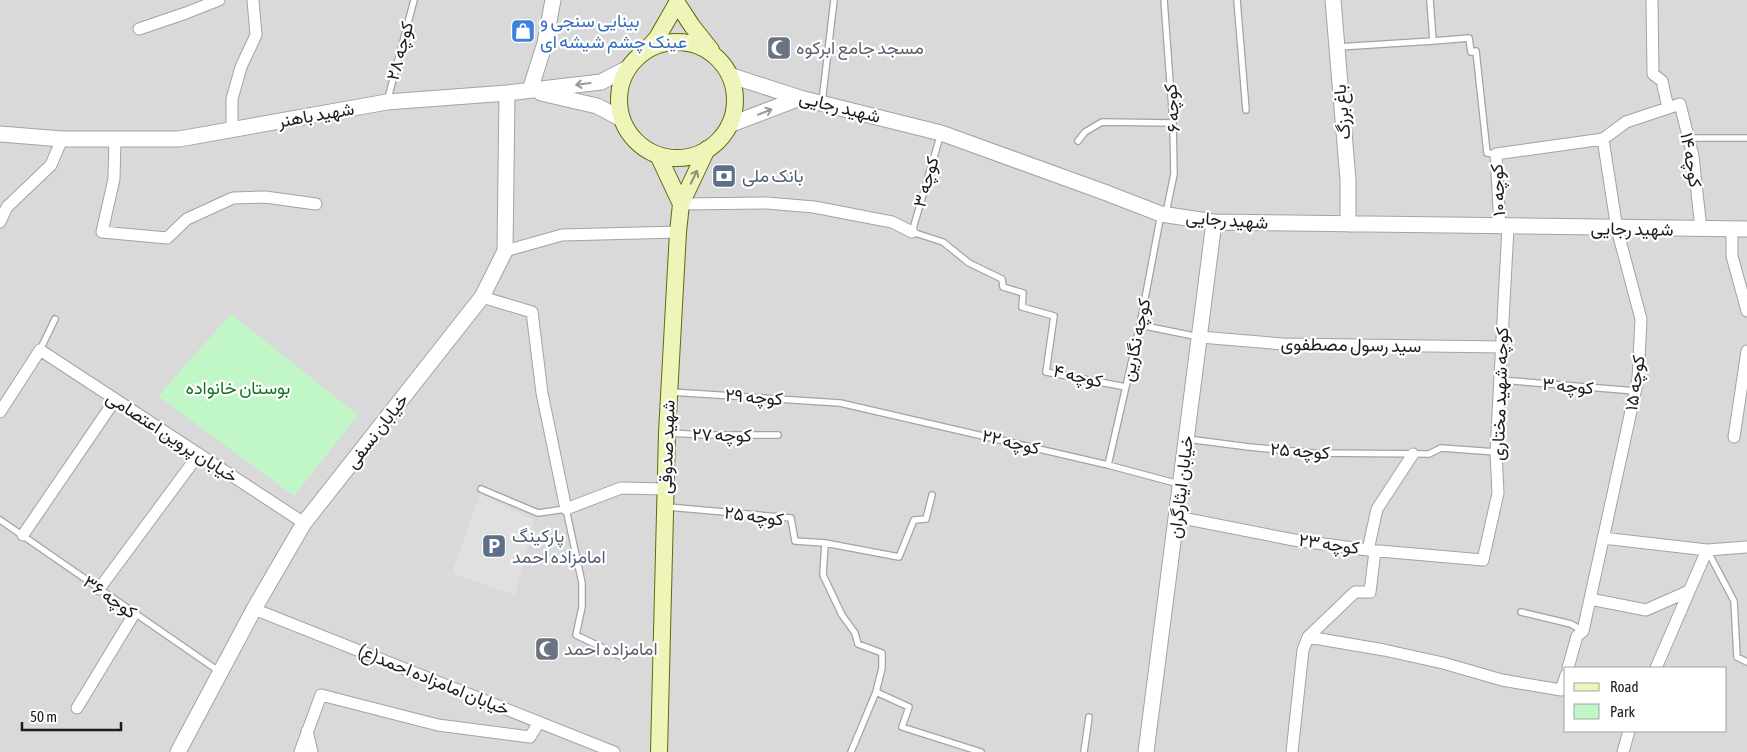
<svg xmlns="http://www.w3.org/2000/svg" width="1747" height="752" font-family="'Asap Condensed',Vazirmatn,sans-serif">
  <rect width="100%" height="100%" fill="#edeae2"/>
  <path fill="#dad9d9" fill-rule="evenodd" d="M0,0H1747V752H0ZM1566,668H1726V731H1566Z"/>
  <path fill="#c1f6c7" d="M231,314L358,415L294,496L158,396Z"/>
  <path fill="#e0e0e0" d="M480,494L534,520L515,595L452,573Z"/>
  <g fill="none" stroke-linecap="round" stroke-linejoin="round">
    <defs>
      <path id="service" d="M1164,0L1173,123L1174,174L1166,213
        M1237,0L1246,110
        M1430,0L1433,41L1469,38L1471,52L1476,51L1487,153L1496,154
        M1338,47L1433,41
        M387,102L414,0
        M822,102L834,0
        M941,133L912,232L943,242L969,263L1002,279L1003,287L1023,293L1022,307L1054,316L1046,372L1126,387
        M1688,138H1747
        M1078,141L1085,132L1102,122L1173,123
        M1140,325L1199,337
        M40,350L55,319
        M1500,380L1636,391
        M671,392L840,403L1108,465L1179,484
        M669,433L705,435H778
        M1187,439L1249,447L1314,453L1429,454L1441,448L1496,452
        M1108,465L1140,325L1161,214
        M481,489L538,513L566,509L582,583V607L576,635L624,658
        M932,495L926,519L914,520L899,557L825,543L823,575L842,615L855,633L858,644L882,653V668L876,692L909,707L902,727L981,752
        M668,507L791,518L795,541L825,543
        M0,520L220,672
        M1707,550L1734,601L1737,657L1747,662
        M1521,612L1571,624L1583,631
        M851,752L876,692
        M1084,752L1089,717"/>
      <path id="minor" d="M1652,0L1653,74L1662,81L1668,108
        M139,29L186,13L219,0
        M232,131V99L241,67L256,35L253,0
        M115,139L114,179L102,232L167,238L187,219L233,198L265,197L316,204
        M681,204L767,203L814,207L892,222L912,232
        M0,222L7,207L51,165L62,139
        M1500,227L1496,154L1603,139L1626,122L1680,104L1693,156L1701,229
        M1732,229V256L1747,311
        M505,251L562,235L678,232
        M482,297L532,312L542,393L566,509L621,488L665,489
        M1200,337L1283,344L1502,347
        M0,412L40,350L304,523
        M1734,437L1747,351
        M1177,517L1294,540L1368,550L1483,560L1498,493L1496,452L1508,227
        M23,535L115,400
        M1603,538L1707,550L1747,547
        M1368,550L1377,509L1413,454
        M99,589L199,454
        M1590,599L1646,610L1689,591
        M254,609L614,752
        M1308,637L1355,592H1370L1375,551
        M1568,668L1577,636L1583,631L1638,379L1641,319L1617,229L1603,139
        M1656,668L1707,550
        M77,708L134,614
        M307,731L312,752
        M300,752L321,695L438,725L530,737L539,722
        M1292,752L1303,650L1308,637L1384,650L1443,663L1502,680L1561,690L1566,675
        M1623,752L1629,731"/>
      <path id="tertiary" d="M1333,0L1348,180V224
        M729,75L800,98L941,133L1104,192L1161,214L1214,222L1747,229
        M530,90L545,43L553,0
        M541,93L597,106L622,119
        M729,125L800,98
        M0,134L62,139H179L387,102L507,93L601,82L628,68
        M178,752L254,609L304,523L482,297L505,251L507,93
        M1146,752L1214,222"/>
      <path id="secondary" d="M677,3L692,26L711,50
        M619 100a58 58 0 1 1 116 0a58 58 0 1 1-116 0Z
        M647,49L657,38L677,3V0
        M658,155L681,204
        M659,752L667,433L678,232L681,204L707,149"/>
    </defs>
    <use href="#service" stroke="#a3a3a3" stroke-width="8"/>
    <use href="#minor" stroke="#a3a3a3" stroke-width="13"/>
    <use href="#tertiary" stroke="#a3a3a3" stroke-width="17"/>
    <use href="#secondary" stroke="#5d6c0b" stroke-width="18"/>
    <use href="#service" stroke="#fff" stroke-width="5.5"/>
    <use href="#minor" stroke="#fff" stroke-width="11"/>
    <use href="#tertiary" stroke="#fff" stroke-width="15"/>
    <use href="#secondary" stroke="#eff5b8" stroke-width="16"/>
  </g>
  <defs><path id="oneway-shaft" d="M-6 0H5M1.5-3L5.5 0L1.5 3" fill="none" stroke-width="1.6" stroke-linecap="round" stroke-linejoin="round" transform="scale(1.25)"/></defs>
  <g stroke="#999">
    <use href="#oneway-shaft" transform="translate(583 84) rotate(173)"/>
    <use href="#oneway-shaft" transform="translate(765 112) rotate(-21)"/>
  </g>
  <use stroke="#909372" href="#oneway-shaft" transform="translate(694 177) rotate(-64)"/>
  <defs>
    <symbol id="shop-square" viewBox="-11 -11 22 22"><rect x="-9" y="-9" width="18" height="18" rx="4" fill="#3f7fe0" stroke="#fff"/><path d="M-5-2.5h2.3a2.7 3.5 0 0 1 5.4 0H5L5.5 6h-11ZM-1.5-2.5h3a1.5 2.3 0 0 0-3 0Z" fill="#fff"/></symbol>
    <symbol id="mosque-square" viewBox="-11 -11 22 22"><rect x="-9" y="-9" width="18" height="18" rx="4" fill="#6b7280" stroke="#fff"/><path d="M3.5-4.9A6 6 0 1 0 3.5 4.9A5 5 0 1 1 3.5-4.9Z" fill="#fff"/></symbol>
    <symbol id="bank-square" viewBox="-11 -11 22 22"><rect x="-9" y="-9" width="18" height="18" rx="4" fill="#5c6f8a" stroke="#fff"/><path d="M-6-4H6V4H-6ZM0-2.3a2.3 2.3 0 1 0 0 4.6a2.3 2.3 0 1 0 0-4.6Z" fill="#fff"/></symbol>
    <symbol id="parking-square" viewBox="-11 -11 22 22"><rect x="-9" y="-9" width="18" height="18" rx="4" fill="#5c6f8a" stroke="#fff"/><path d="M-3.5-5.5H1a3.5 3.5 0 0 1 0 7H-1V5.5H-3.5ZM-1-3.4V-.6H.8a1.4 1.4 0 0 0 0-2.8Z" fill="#fff"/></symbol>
  </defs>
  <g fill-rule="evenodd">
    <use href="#shop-square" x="509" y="17" width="28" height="28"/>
    <use href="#mosque-square" x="765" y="34" width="28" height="28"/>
    <use href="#bank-square" x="710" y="162" width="28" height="28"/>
    <use href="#parking-square" x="480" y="532" width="28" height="28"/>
    <use href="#mosque-square" x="533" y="635" width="28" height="28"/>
  </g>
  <g text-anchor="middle" stroke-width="4.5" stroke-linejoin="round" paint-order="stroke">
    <g font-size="18" fill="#366cbe" stroke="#fff" text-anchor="start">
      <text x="540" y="27">بینایی سنجی و<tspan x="540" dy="21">عینک چشم شیشه ای</tspan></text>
    </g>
    <g font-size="18" fill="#5b616d" stroke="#fff" text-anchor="start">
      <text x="796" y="54">مسجد جامع ابرکوه</text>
      <text x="564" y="655">امامزاده احمد</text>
    </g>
    <g font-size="18" fill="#1c1c1c" stroke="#fff">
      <text transform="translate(400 51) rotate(-75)" y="6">کوچه ۲۸</text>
      <text transform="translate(840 107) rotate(14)" y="6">شهید رجایی</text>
      <text transform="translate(1172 108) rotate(-94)" y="6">کوچه ۶</text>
      <text transform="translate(1342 112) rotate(-95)" y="6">باغ برزگ</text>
      <text transform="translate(316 115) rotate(-10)" y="6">شهید باهنر</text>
      <text transform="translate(1691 160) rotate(80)" y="6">کوچه ۱۴</text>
      <text transform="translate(926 182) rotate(-74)" y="6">کوچه ۳</text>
      <text transform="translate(1498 190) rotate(-93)" y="6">کوچه ۱۰</text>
      <text transform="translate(1227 220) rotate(4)" y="6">شهید رجایی</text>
      <text transform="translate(1632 229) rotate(1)" y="6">شهید رجایی</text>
      <text transform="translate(1136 340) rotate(-78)" y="6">کوچه نگارین</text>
      <text transform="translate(1351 345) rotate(1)" y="6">سید رسول مصطفوی</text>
      <text transform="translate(1078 376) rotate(13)" y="6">کوچه ۴</text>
      <text transform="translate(1635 383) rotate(-82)" y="6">کوچه ۱۵</text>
      <text transform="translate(1568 386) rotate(5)" y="6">کوچه ۳</text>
      <text transform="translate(1500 394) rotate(-88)" y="6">کوچه شهید مختاری</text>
      <text transform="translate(754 397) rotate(4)" y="6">کوچه ۲۹</text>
      <text transform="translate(377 431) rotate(-52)" y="6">خیابان نسفی</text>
      <text transform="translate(722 435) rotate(1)" y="6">کوچه ۲۷</text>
      <text transform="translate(172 437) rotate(33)" y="6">خیابان پروین اعتصامی</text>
      <text transform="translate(1011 442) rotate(13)" y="6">کوچه ۲۲</text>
      <text transform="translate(667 447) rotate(-88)" y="6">شهید صدوقی</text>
      <text transform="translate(1300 451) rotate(4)" y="6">کوچه ۲۵</text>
      <text transform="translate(1181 487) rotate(-83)" y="6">خیابان ایثارگران</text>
      <text transform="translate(754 516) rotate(7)" y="6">کوچه ۲۵</text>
      <text transform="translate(1329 544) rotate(8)" y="6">کوچه ۲۳</text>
      <text transform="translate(110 597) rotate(35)" y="6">کوچه ۳۶</text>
      <text transform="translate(434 680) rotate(22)" y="6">خیابان امامزاده احمد(ع)</text>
    </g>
    <g font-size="18" fill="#4e5e75" stroke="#fff" text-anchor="start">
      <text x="742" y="182">بانک ملی</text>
      <text x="512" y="542">پارکینگ<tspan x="512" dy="21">امامزاده احمد</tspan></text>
    </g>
    <g font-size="18" fill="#11731e" stroke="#fff">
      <text x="238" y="394">بوستان خانواده</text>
    </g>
  </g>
  <rect x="1564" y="667" width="162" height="65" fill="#ffffff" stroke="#a4a4a4"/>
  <rect x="1574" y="683" width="25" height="8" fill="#eff5b8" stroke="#a4a4a4"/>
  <text x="1610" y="692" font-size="15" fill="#1c1c1c">Road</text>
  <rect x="1574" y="704" width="25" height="15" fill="#c1f6c7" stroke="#a4a4a4"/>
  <text x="1610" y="717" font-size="15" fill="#1c1c1c">Park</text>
  <path d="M22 722v8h99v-8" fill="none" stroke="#1c1c1c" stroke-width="2.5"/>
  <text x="30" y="722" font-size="15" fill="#1c1c1c" stroke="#ffffff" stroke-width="4" paint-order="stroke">50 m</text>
</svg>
